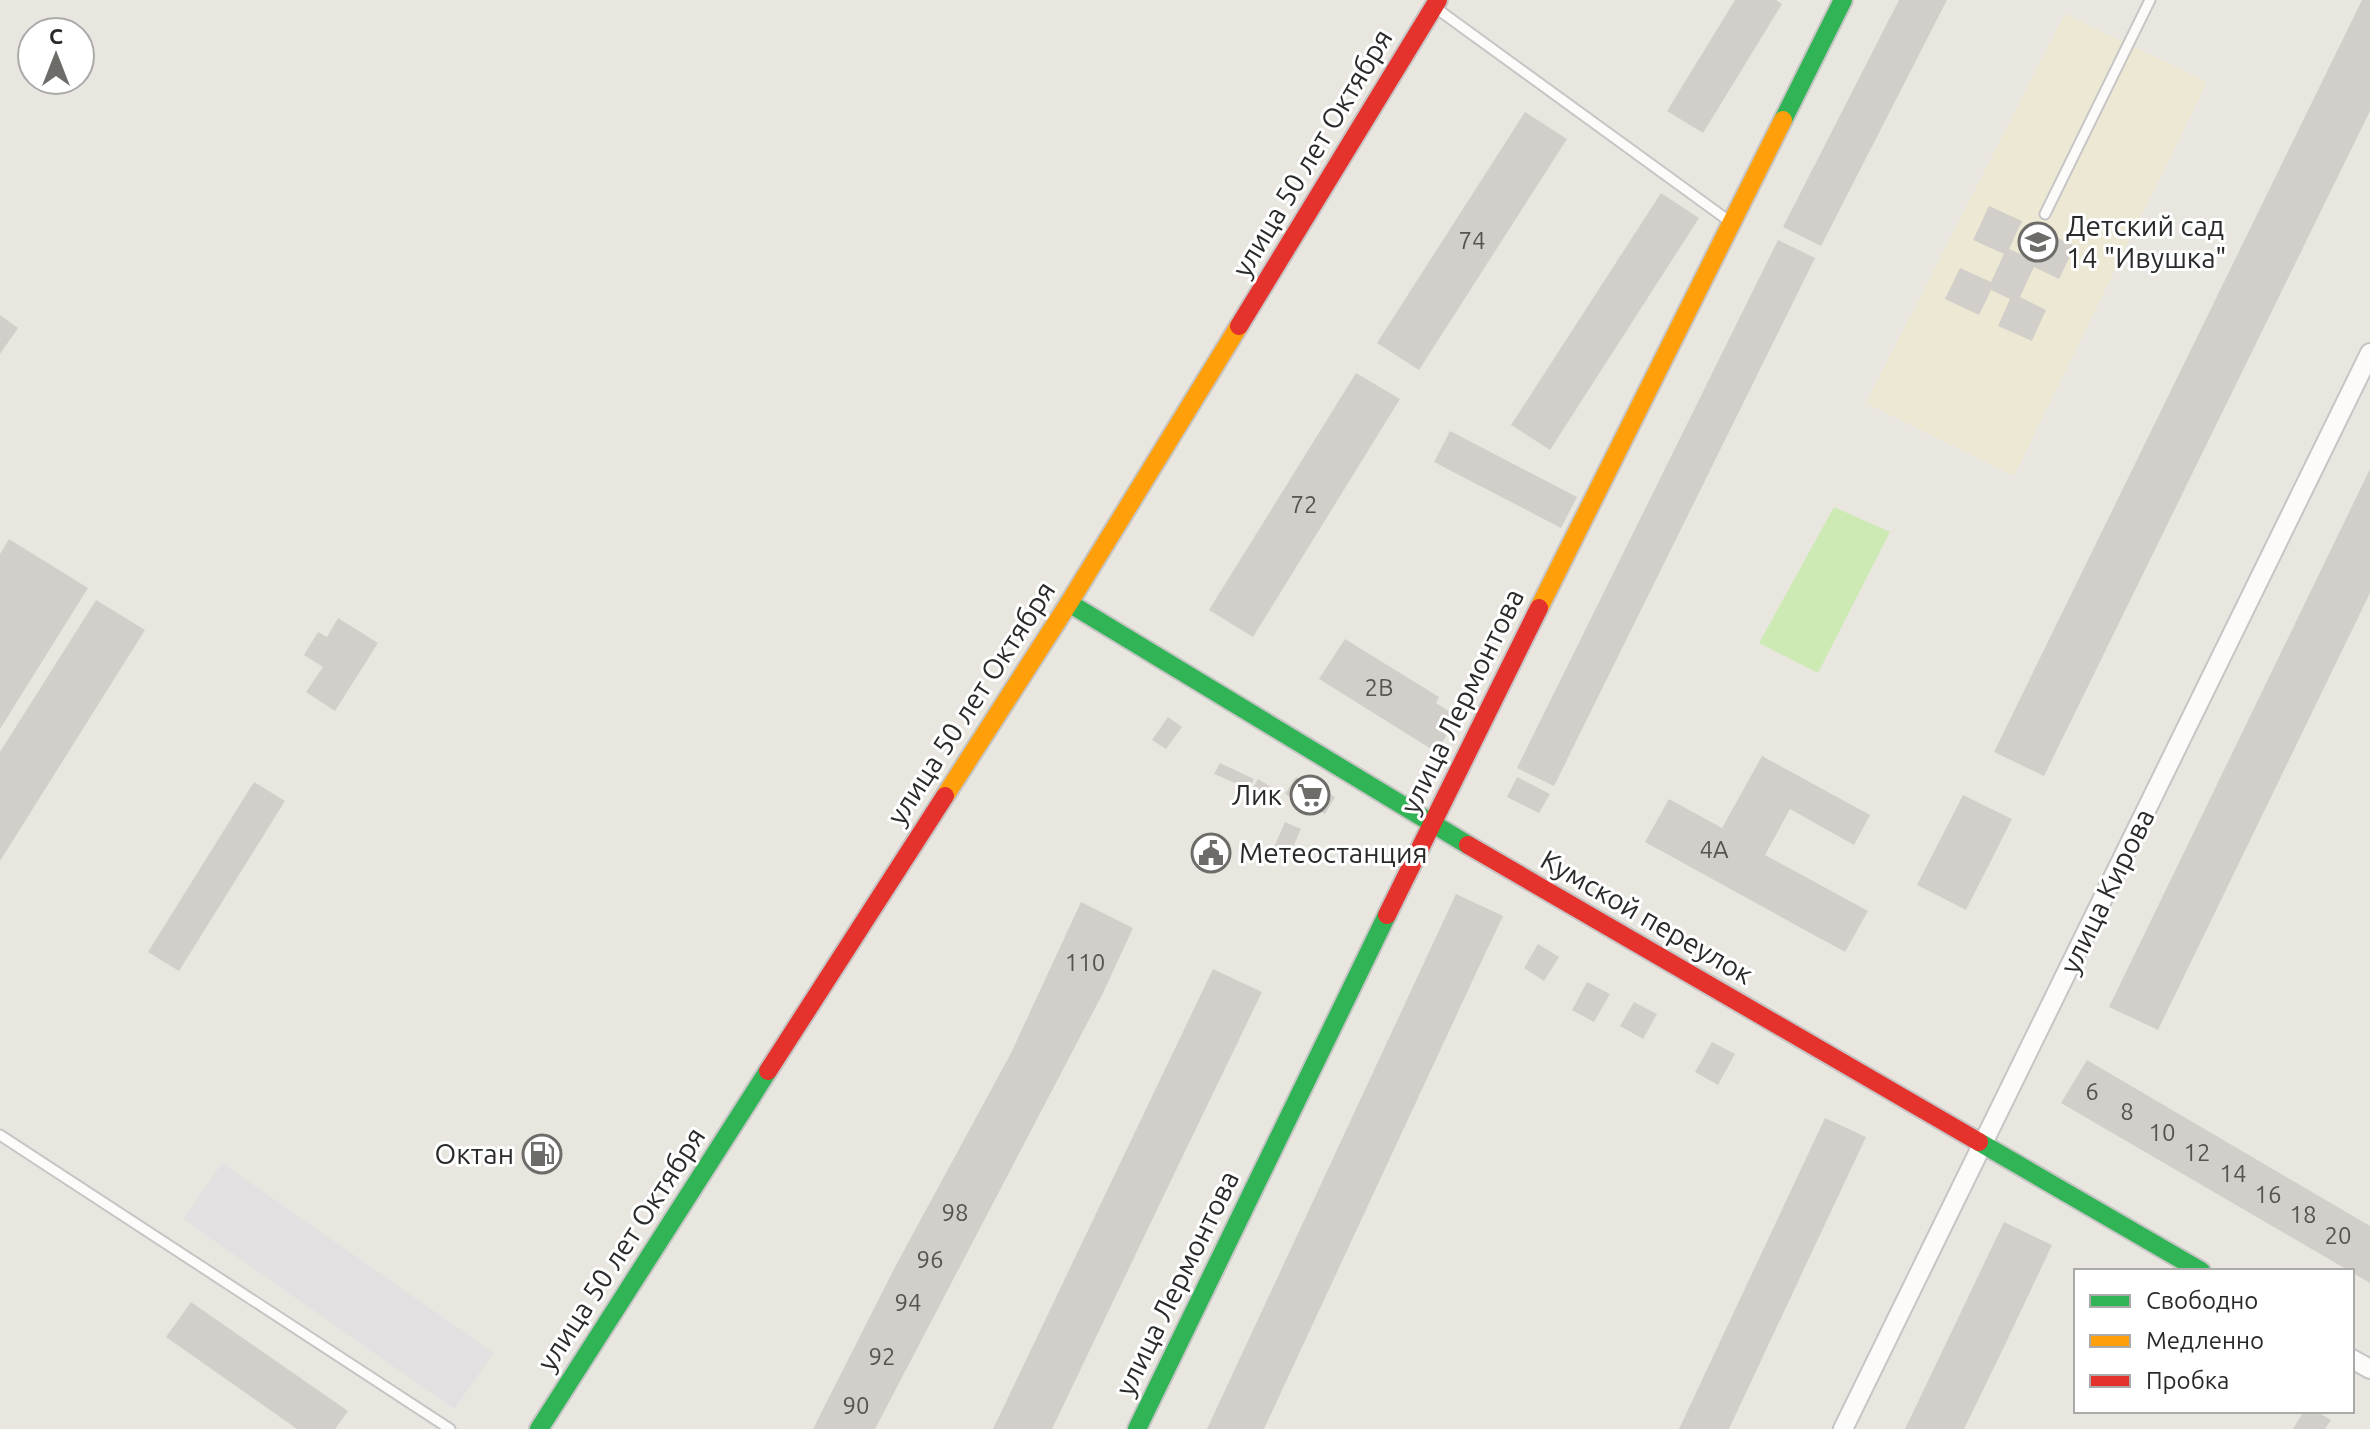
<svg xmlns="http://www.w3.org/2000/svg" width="2370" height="1429" font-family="Ubuntu,sans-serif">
  <rect width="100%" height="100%" fill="#e9e6df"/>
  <path fill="#e4e0e2" d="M222,1163L494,1353L454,1409L183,1219Z"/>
  <path fill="#ece8d3" d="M2065,14L2207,82L2014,476L1866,403Z"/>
  <path fill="#ceeab4" d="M1834,507L1890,532L1818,673L1759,643Z"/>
  <path fill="#d2cfca" d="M1735,0H1776L1782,4L1703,133L1667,111Z
    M1899,0H1947L1821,246L1783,227Z
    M2362,0H2370V111L2044,776L1994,752Z
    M1525,112L1567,139L1419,370L1377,343Z
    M1661,193L1699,218L1550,450L1511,425Z
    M1989,206L2022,221L2009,249L2029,258L2042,231L2075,246L2059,279L2034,267L2020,297L2046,310L2032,341L1998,326L2010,299L1991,290L1979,315L1945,299L1960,268L1991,282L2004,254L1973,240Z
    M1778,240L1815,258L1554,786L1517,768Z
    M0,315L18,328L0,354Z
    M1356,373L1400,399L1253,637L1209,610Z
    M1450,431L1577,497L1561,528L1434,462Z
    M2370,469V593L2158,1030L2109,1007Z
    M9,539L88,588L0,729V554Z
    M96,600L145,630L0,861V752Z
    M338,618L378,643L335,711L306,692L323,667L304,655L318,632L327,637Z
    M1345,639L1439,697L1436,703L1458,717L1436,752L1319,679Z
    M1168,717L1182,727L1166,749L1152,740Z
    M1762,756L1870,815L1854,845L1790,809L1765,855L1868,911L1845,952L1645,842L1669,799L1722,828Z
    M1220,763L1254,779L1249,789L1214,774Z
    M1296,777L1335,797L1325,814L1285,794Z
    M1517,777L1550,794L1539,813L1507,797Z
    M1258,779L1278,791L1274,800L1253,788Z
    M254,782L285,801L179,971L148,952Z
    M1963,795L2012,819L1966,910L1917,885Z
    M1285,822L1301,829L1290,854L1274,847Z
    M1456,894L1503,916L1484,956L1264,1429H1207Z
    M1081,902L1133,928L1103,993L875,1429H813L895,1267L1011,1053Z
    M1538,944L1559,957L1544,981L1524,968Z
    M1213,969L1262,992L1176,1170L1052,1429H993Z
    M1587,982L1610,994L1594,1022L1572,1010Z
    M1634,1002L1657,1014L1643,1039L1620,1026Z
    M1712,1042L1735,1054L1718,1085L1695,1072Z
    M2087,1060L2370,1226V1283L2061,1103Z
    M1825,1118L1866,1137L1803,1271L1729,1429H1679Z
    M2004,1222L2052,1245L2002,1351L1964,1429H1905Z
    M191,1302L348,1411L335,1429H297L166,1337Z
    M2304,1411H2316L2331,1420L2325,1429H2293Z"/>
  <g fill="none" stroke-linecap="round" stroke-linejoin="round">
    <defs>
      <path id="lane" d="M1440,11L1729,221
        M2045,214L2150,0
        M0,1135L450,1429"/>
      <path id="street" d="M2352,1359L2370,1369
        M1843,1429L2370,353"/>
      <path id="fast" d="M1783,120L1843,0
        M1069,603L1468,845
        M1979,1142L2201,1271
        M539,1429L768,1071
        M1137,1429L1387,915"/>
      <path id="slow" d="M1539,608L1783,120
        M945,796L1069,603L1239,326"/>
      <path id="jam" d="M1239,326L1438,0
        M1468,845L1979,1142
        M1387,915L1539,608
        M768,1071L945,796"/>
    </defs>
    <use href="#lane" stroke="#c6c5c5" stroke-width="13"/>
    <use href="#street" stroke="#c6c5c5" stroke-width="22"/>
    <use href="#fast" stroke="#c6c5c5" stroke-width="22"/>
    <use href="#slow" stroke="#c6c5c5" stroke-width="22"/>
    <use href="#jam" stroke="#c6c5c5" stroke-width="22"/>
    <use href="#lane" stroke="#fcfbfa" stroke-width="9"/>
    <use href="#street" stroke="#fcfbfa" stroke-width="18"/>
    <use href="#fast" stroke="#30b455" stroke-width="18"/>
    <use href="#slow" stroke="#ff9f0a" stroke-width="18"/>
    <use href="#jam" stroke="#e5322d" stroke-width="18"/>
  </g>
  <defs>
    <symbol id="school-ring" viewBox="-11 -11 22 22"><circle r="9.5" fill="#fff" stroke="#6d6c69" stroke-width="1.5"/><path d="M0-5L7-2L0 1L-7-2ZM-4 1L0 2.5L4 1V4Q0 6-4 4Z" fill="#6d6c69"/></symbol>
    <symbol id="supermarket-ring" viewBox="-11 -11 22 22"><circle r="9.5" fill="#fff" stroke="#6d6c69" stroke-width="1.5"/><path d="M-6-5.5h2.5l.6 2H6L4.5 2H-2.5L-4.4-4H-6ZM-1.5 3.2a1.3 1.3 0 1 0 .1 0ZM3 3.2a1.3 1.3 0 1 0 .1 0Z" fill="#6d6c69"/></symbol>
    <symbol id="civic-ring" viewBox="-11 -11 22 22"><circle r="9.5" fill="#fff" stroke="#6d6c69" stroke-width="1.5"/><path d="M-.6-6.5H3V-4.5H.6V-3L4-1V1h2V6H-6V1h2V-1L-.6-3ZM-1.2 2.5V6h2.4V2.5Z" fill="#6d6c69"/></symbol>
    <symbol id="fuel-ring" viewBox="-11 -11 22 22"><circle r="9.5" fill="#fff" stroke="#6d6c69" stroke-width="1.5"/><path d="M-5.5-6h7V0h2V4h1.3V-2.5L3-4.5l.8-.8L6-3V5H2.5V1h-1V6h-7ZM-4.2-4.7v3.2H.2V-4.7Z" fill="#6d6c69"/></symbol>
  </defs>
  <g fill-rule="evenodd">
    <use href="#school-ring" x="2016" y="220" width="44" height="44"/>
    <use href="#supermarket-ring" x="1288" y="773" width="44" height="44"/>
    <use href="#civic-ring" x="1189" y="831" width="44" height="44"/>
    <use href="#fuel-ring" x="520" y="1132" width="44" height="44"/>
  </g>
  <g text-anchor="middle" stroke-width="6" stroke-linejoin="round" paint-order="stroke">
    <g font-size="24" fill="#555453">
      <text x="1472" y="249">74</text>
      <text x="1304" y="513">72</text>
      <text x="1379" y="696">2В</text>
      <text x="1714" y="858">4А</text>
      <text x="1085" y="971">110</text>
      <text x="2092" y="1100">6</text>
      <text x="2127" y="1120">8</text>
      <text x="2162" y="1141">10</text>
      <text x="2197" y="1161">12</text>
      <text x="2233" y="1182">14</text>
      <text x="2268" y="1203">16</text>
      <text x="955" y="1221">98</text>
      <text x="2303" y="1223">18</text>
      <text x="2338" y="1244">20</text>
      <text x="930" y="1268">96</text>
      <text x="908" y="1311">94</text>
      <text x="882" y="1365">92</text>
      <text x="856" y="1414">90</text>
    </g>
    <g font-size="28" fill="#2a2a2a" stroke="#fff">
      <text transform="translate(1312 153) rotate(-59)" y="10">улица 50 лет Октября</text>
      <text transform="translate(1462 701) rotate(-64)" y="10">улица Лермонтова</text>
      <text transform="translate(971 703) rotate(-57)" y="10">улица 50 лет Октября</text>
      <text transform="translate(2107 891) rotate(-64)" y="10">улица Кирова</text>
      <text transform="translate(1647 917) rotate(30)" y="10">Кумской переулок</text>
      <text transform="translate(621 1249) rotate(-57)" y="10">улица 50 лет Октября</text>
      <text transform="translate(1177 1283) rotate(-64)" y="10">улица Лермонтова</text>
    </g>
    <g font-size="28" fill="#2a2a2a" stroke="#fff" text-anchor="start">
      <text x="2066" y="236">Детский сад<tspan x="2066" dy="32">14 "Ивушка"</tspan></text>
      <text x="1282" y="805" text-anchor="end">Лик</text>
      <text x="1239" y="863">Метеостанция</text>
      <text x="514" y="1164" text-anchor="end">Октан</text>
    </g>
  </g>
  <rect x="2074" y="1269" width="280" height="144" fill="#ffffff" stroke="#aaaaaa" stroke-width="2"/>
  <rect x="2090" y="1295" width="40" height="12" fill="#30b455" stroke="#aaaaaa" stroke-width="2"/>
  <text x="2146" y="1309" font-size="24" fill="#2a2a2a">Свободно</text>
  <rect x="2090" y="1335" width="40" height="12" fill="#ff9f0a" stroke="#aaaaaa" stroke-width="2"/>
  <text x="2146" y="1349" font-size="24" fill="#2a2a2a">Медленно</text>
  <rect x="2090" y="1375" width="40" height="12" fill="#e5322d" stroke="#aaaaaa" stroke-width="2"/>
  <text x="2146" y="1389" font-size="24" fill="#2a2a2a">Пробка</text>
  <g transform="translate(56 56)"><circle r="38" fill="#ffffff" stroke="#aaaaaa" stroke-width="2"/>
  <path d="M0-6L14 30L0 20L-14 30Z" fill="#6d6c69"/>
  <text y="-12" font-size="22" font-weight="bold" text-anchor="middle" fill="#2a2a2a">С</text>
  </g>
</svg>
